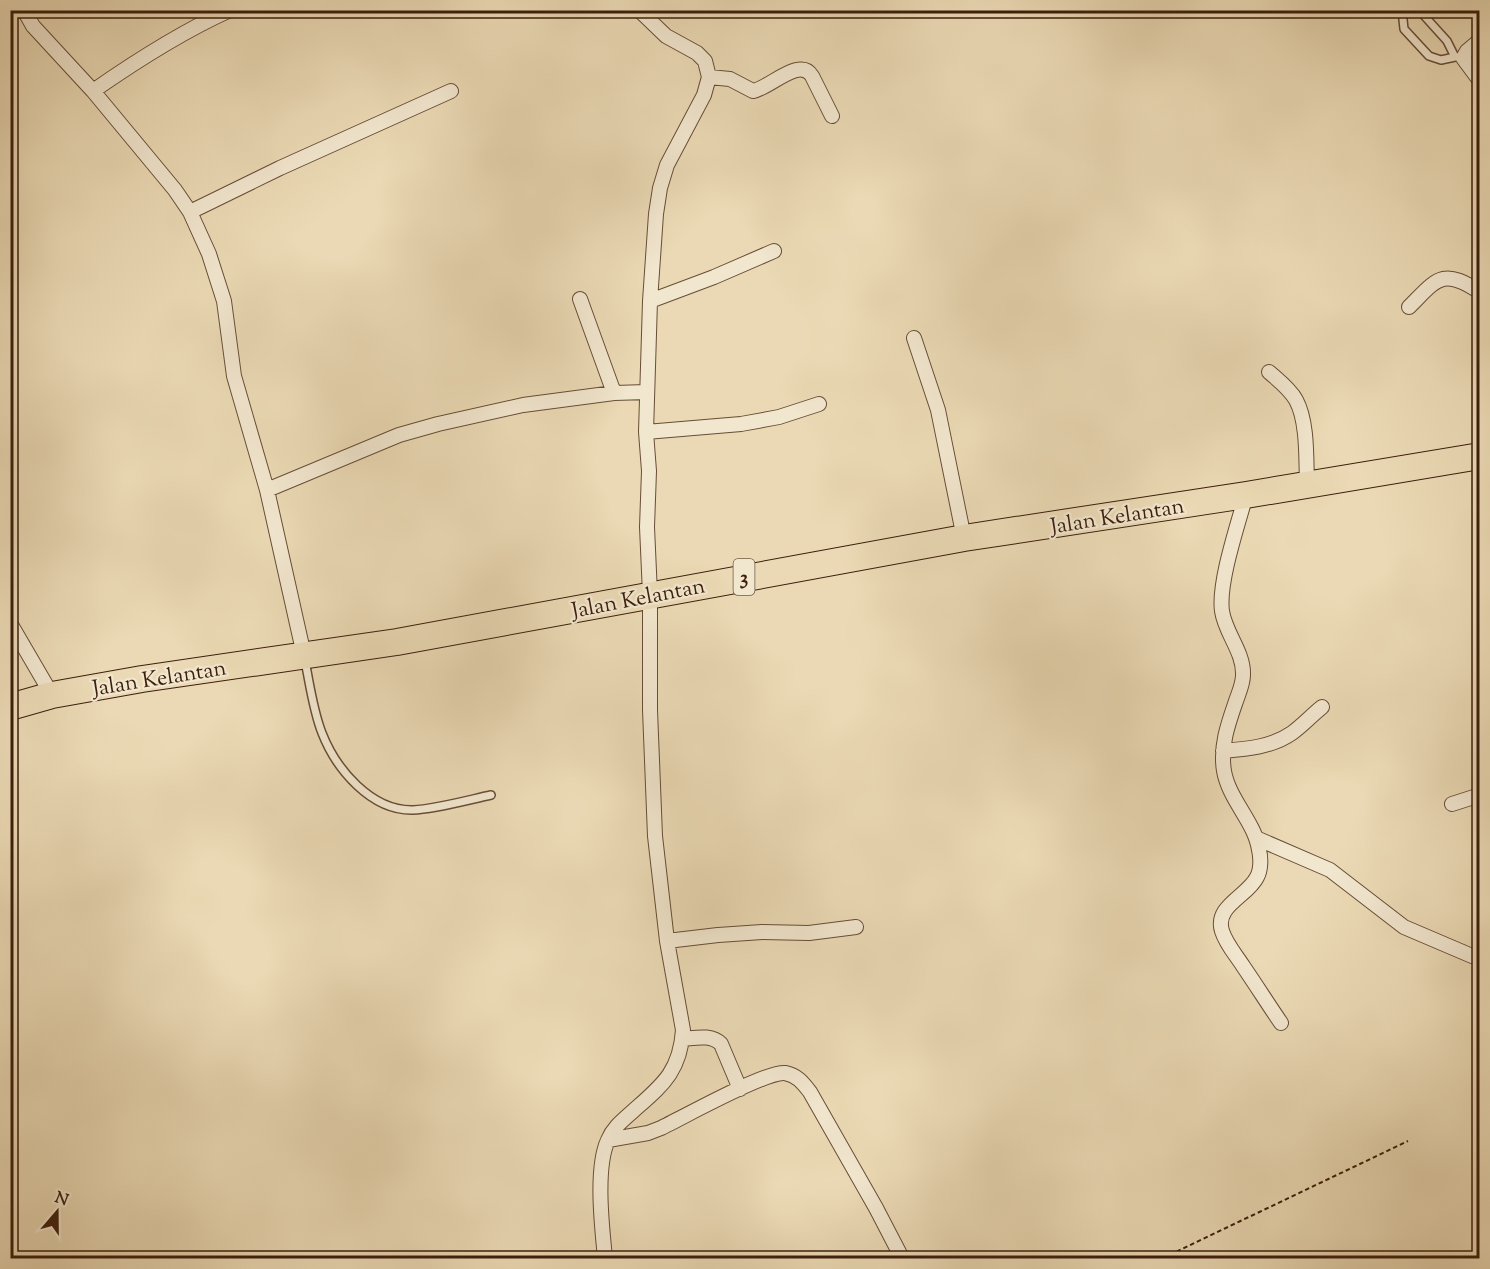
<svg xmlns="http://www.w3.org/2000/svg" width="1490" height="1269" font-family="'Sorts Mill Goudy',serif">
  <rect width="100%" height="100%" fill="#ead9b4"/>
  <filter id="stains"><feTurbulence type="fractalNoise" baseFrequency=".00333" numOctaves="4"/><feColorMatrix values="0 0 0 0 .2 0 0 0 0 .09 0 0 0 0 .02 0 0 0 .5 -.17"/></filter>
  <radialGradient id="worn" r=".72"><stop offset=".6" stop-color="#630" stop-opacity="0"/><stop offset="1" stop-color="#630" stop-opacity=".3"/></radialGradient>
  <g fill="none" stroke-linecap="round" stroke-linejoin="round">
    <defs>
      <path id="lane" d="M1402,10L1404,29L1429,56L1441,60L1455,57
        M1419,10L1447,41L1455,57H1460
        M305,661C310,685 313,710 322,733C336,769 371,811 413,810C435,809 468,800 491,795"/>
      <path id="street" d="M24,10L33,26L93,91L175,190L190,212L209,254L224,301L234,376L267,490L304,655
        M1480,40L1467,51L1463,58L1480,81
        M709,77L730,79L753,91C770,88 800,56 812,76L832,116
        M93,91C136,61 181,32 230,10
        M190,212L280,168L451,91
        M580,299L614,393
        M650,301L714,277L774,251
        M1409,307C1437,279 1442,267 1480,292
        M914,338L938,410L964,538
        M1269,372C1278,380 1290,389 1296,400C1308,422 1306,460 1307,485
        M646,432L741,424L779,417L819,404
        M267,490L399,435L438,424L523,405L614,393L647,392
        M1246,495C1238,524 1218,583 1222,611C1225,633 1244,652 1243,675C1243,684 1239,692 1236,701C1228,724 1220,746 1224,771C1229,800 1255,822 1259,850C1261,858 1261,870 1257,877C1248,896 1214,906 1222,931C1226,944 1236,955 1243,966C1256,985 1268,1004 1281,1023
        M10,623L52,695
        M1223,751C1247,749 1272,747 1292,733C1303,725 1312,715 1322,707
        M1452,804L1480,795
        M1256,838L1330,870L1404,927L1472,956
        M667,941L718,935L762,932L809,933L856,927
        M682,1039C696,1038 711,1034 721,1044L740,1089
        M608,1140L648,1133L661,1128C684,1117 766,1071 785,1073C797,1075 803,1083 810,1092L876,1208L902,1258
        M605,1258C602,1227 595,1168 608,1140C613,1128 622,1121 632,1112C661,1086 680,1073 683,1030L667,941L655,836L650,710V594L647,527L649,471L646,432L650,301L656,214L660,188L667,165L704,95L709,77L705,61L697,53L666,36L639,10"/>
      <path id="highway" d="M10,707L52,695L142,679L397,642L964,538L1246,495L1480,456"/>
    </defs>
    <use href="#lane" stroke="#684d36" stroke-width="10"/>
    <use href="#street" stroke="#684d36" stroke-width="16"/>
    <use href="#highway" stroke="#3c1e0c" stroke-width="28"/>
    <path stroke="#3c1e0c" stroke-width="2" stroke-dasharray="4.5 3" stroke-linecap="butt" d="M1163,1258L1408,1141"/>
    <use href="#lane" stroke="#f1e6ce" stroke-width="7"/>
    <use href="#street" stroke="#f1e6ce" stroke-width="14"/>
    <use href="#highway" stroke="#ead9b4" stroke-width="26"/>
  </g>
  <g text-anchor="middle" stroke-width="4.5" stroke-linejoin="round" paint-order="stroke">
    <rect fill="#f1e6ce" stroke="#725a46" stroke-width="1.5" x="733.5" y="559" width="21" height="36" rx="4.5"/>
    <g font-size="21" font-weight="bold" fill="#3c1e0c">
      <text x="744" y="584">3</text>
    </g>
    <g font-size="22" fill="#3c1e0c" stroke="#f1e6ce">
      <text transform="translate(1117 515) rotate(-9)" y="8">Jalan Kelantan</text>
      <text transform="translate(638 597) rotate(-11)" y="8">Jalan Kelantan</text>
      <text transform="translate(159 677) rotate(-9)" y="8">Jalan Kelantan</text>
    </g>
  </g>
  <rect width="1490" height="1269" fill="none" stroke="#ead9b4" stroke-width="36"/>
  <rect x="12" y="12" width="1466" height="1245" fill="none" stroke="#3c1e0c" stroke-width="3"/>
  <rect x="18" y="18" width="1454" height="1233" fill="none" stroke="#3c1e0c" stroke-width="1.5"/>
  <g transform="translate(57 1212) rotate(20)" stroke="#f1e6ce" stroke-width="4.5" paint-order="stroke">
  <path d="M0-4.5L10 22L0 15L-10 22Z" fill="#3c1e0c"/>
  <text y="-9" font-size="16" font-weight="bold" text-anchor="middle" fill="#3c1e0c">N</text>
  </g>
  <rect width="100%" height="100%" filter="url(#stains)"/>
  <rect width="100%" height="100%" fill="url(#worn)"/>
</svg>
